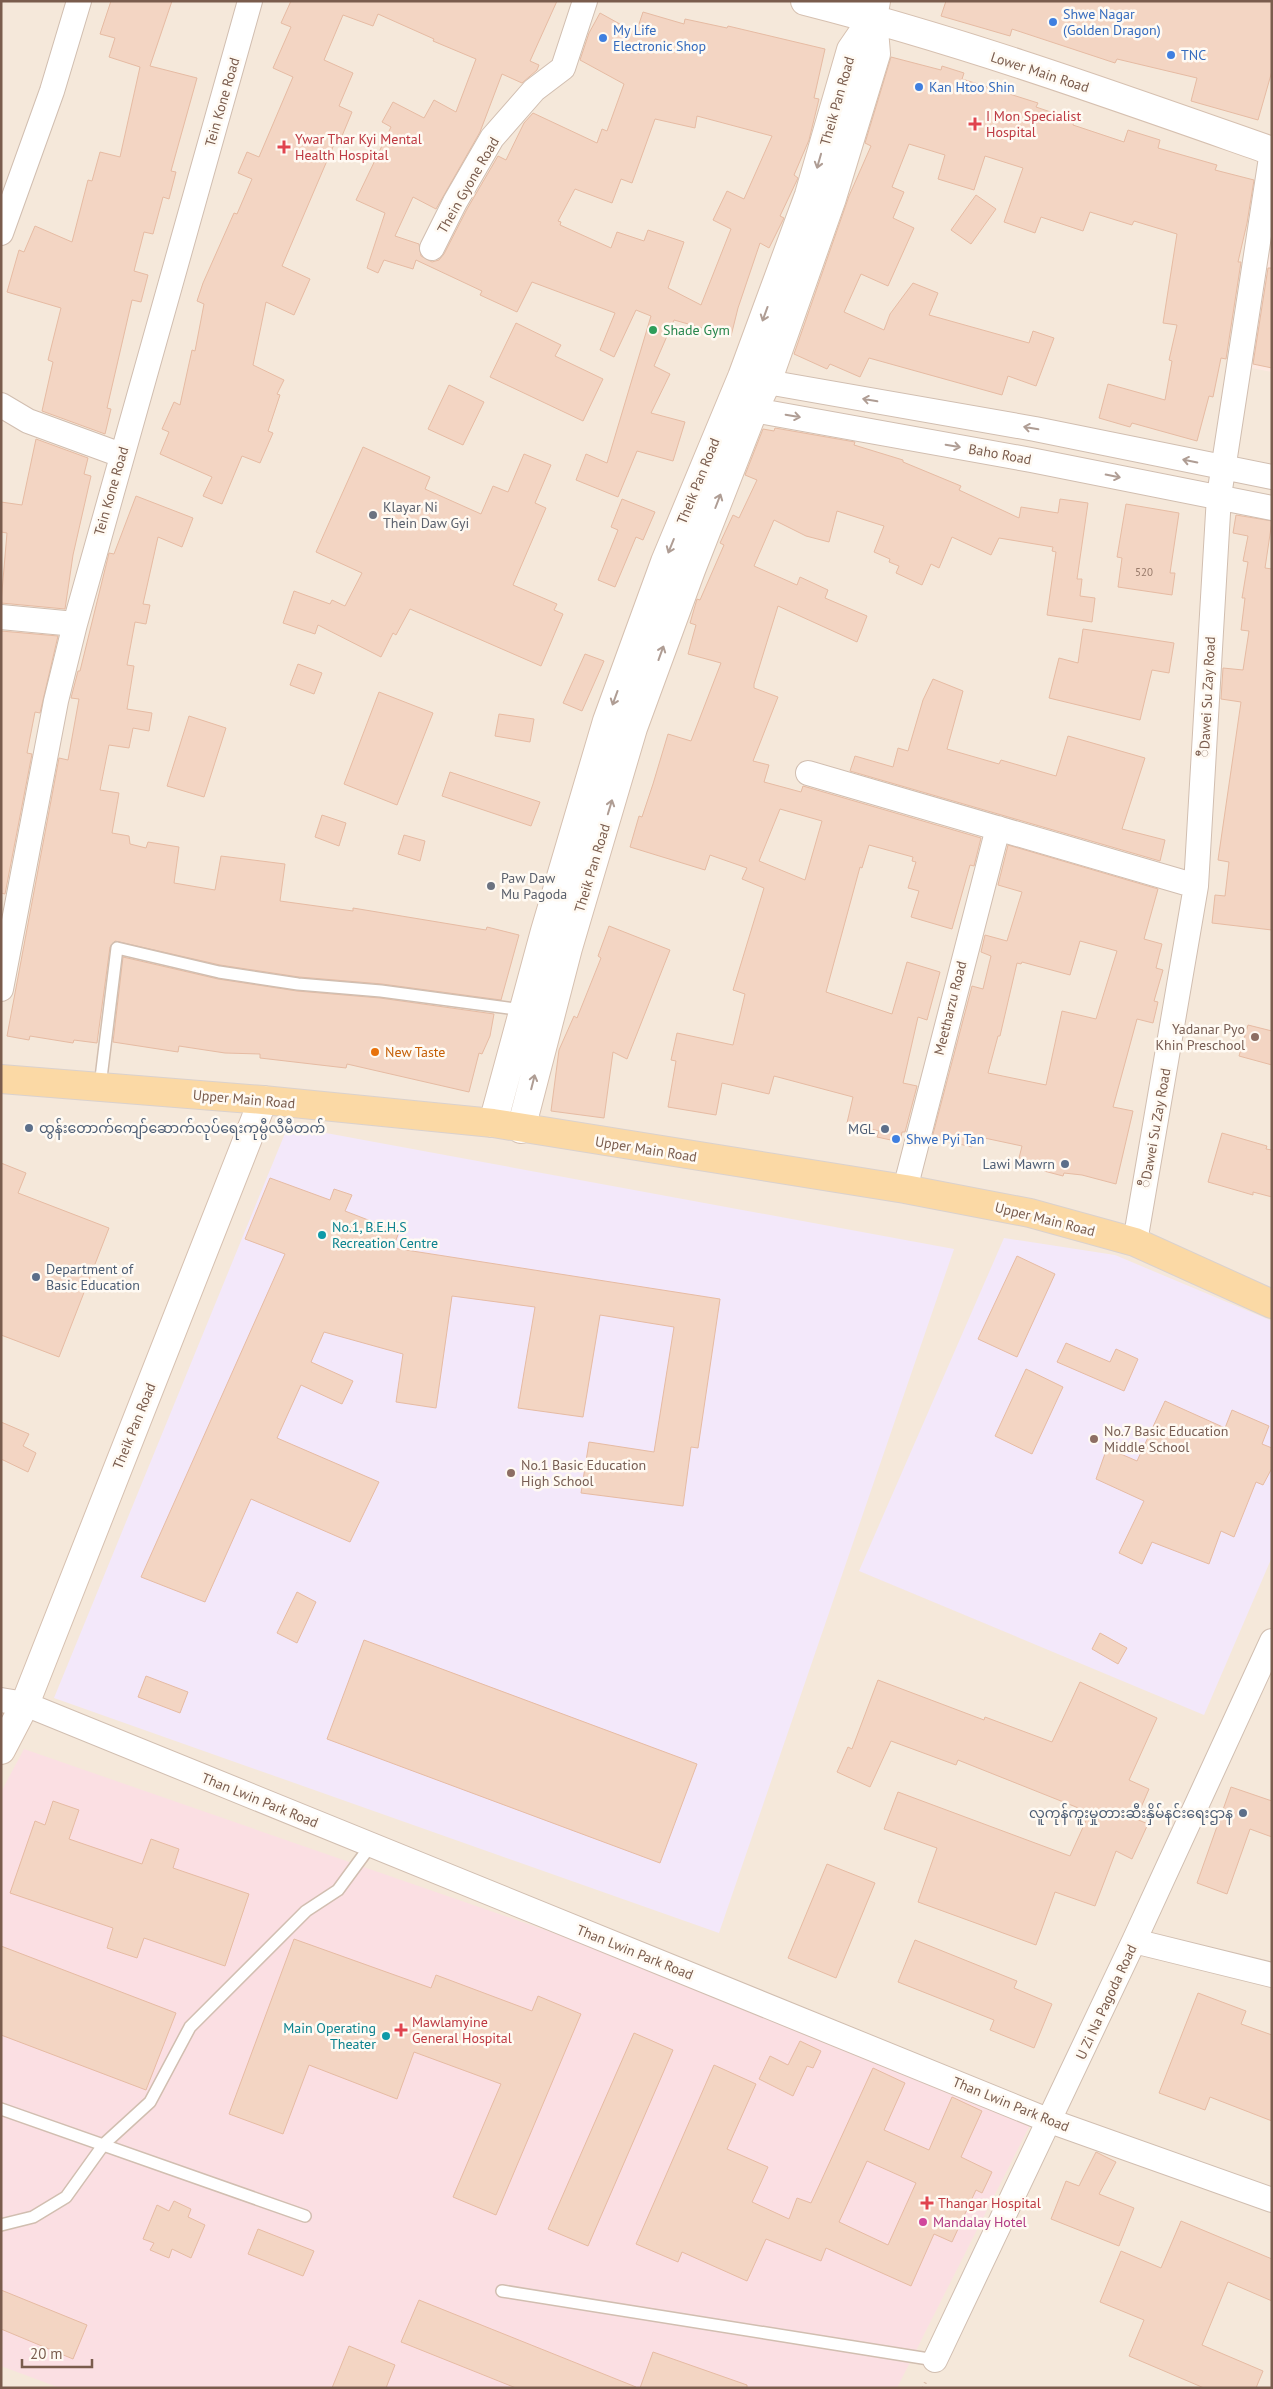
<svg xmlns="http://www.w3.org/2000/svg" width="1273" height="2389" font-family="'PT Sans','Noto Sans Myanmar',sans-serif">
  <rect width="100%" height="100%" fill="#fdf6ec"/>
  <path fill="#f5e8da" d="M1,1H1272V2388H1Z"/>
  <path fill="#fde8e0" d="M1272,224V372L1246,367Z"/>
  <path fill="#f3e8fa" d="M288,1126L954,1249L719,1933L54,1698Z
    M1004,1238L1115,1255L1272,1321V1557L1204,1715L859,1571Z"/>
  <path fill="#fbdfe3" d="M24,1749L571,1939L1032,2121L897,2388H60L1,2366V1792Z"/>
  <path fill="#f3d5c3" stroke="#e6bba3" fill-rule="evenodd" d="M111,1H172L150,66L197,78L171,171L176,172L169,199L163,197L153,234L144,232L134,271L148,275L141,302L132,300L107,408L111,409L105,434L42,411L53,362L48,360L61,308L7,292L19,250L24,252L35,226L72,242L88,180L92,181L100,152L120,157L140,67L109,57L115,38L100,34Z
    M291,1H557L530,61L539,65L537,70L522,83L502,74L480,132L436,209L413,197L395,236L419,244L421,256L432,262L439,260L444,254L467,209L498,156L506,160L524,123L533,113L597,143L602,129L607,131L624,84L580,60L589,33L600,13L636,33L643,12L684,24L685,19L727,28L728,26L825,49L814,98L819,99L809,140L794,175L798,178L780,216L784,218L769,248L760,243L738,308L731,336L674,320L654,366L670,374L651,413L685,422L673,461L637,451L618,497L576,480L586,454L607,463L651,316L636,310L614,357L600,350L615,313L532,282L517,312L480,295L482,291L416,260L413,269L384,260L378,273L367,268L385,213L356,200L391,127L382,122L393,102L424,118L434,100L456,112L476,59L433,41L434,39L378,14L373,26L343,15L324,60L353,73L339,106L352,112L342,136L338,135L282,266L310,279L294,315L266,302L253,365L284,380L277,394L280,395L268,431L273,433L260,463L242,456L222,504L203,496L212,477L160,454L169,432L162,429L174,402L180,405L192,350L195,351L204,304L197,301L203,283L234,213L237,214L252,179L238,173L247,152L259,157L293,77L273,68L291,27L281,23ZM697,116L772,136L744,199L727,191L713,220L731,229L701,305L668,288L684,242L648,230L644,241L617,232L611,248L560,225L561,222L558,221L575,189L612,203L621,179L632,183L655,119L695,128Z
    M946,1H1272V71L1258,120L1191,101L1197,78L1117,59L1115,63L1012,29L1010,36L941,16Z
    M891,57L941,70L942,66L964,73L962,79L1038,103L1036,107L1074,120L1073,125L1124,142L1128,130L1160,140L1158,148L1217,165L1215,170L1254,180L1247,223L1238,262H1241L1226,359L1221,358L1213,397L1209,396L1197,441L1132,423L1130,427L1099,418L1108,384L1165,400L1172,361L1169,360L1177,325L1163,323L1177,234L1134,221L1132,225L1090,212L1083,231L1041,217L1035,233L1004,222L1023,168L985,156L974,190L938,179L945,155L909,144L892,187L904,192L893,218L914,228L888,286L861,274L844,312L884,330L890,314L913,283L938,293L929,315L1029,343L1033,331L1054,338L1036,386L1008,376L1002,395L869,358L860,377L830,364L827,369L794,354L849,196L871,146L865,143Z
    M976,195L996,209L971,244L951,230Z
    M1268,268H1272V368L1253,364Z
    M516,323L561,345L555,356L603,379L583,421L490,377Z
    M449,385L484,402L463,445L428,429Z
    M775,428L855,442L854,445L903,460V462L961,486L959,490L1019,518L1021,507L1058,513L1060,499L1088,503L1077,579H1082L1080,596L1095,598L1092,622L1047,615L1056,552L1052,551L1053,547L999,538L991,555L952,537L939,568L931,564L922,585L896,573L899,566L889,562L890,559L874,552L884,526L837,511L829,542L806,536L774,520L754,566L797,585L800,577L828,590L825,598L867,616L857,642L778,606L754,684V688L778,697L753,761L769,765L764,782L801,792L803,786L981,838L974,866L970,865L952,929L911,917L919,891L908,888L916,862L912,861L913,857L869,845L862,868L860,867L826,992L892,1014L907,962L940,972L927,1020L918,1017L903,1083L917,1086L905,1132H902L900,1142L877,1137L879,1131L847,1123L853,1097L774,1076L769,1094L722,1083L716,1115L668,1107L676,1061L671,1060L677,1033L733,1045L745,994L733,990L764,888L742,879L747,868L710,855L705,870L630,847L639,816L642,817L653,784L668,734L691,741L721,663L688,654L696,625L690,623L697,599L700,600L724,545L720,543L733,515L739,518L757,480L745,475L763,429L774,431ZM780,809L822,821L805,880L759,861Z
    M36,439L88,458L84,474L91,476L73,555L65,609L1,603L7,533L1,532V502L22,505Z
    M363,447L430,477L425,489L481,514L493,486L508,492L524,454L551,465L535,503L546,508L513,585L557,604L554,610L563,614L541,666L410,609L396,635L393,633L381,657L318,625L315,634L283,623L294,591L330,604L332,600L345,606L362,573L316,552Z
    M136,496L193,518L182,547L158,537L143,604L150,605L146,624L135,622L127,665L134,666L127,709L152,713L149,731L133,728L129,748L109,745L100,790L119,793L112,833L129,836L130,844L146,848L148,842L179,847L174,883L215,890L221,856L285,864L280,901L353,911V908L486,930L487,927L519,935L501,1000L382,984L299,977L220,965L115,941L110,947L97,1043L74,1040L73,1043L30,1036L29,1040L7,1036L59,758L68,760L79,699L71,698L78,671H80L109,553L114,554Z
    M622,499L655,512L643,540L636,537L615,587L598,580L618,530L611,527Z
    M1126,504L1179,513L1170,573H1175L1172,595L1118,587L1122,558L1117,557Z
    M1236,515L1272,521L1265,568L1272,569V930L1212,923L1215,895L1225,896L1229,862L1218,860L1241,702L1221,699L1223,668L1243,670L1249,631L1241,630L1245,598H1242L1248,562L1243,561L1248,536L1233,533Z
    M1083,629L1174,643L1169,673L1152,670L1140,720L1049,698L1059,658L1078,663Z
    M1,631L58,636L40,713L35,712L27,753L32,754L5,894L1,893Z
    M585,654L604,661L582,711L563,703Z
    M298,664L322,673L314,694L290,685Z
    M933,679L963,691L947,749L999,764L1001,760L1056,776L1068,736L1145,758L1122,829L1165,840L1160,861L850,771L855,756L893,767L898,748L908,751L923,700Z
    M379,692L433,713L397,805L344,784Z
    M499,714L534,719L530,742L495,736Z
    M189,716L226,728L204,797L167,786Z
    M450,772L540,802L531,826L442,796Z
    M322,815L346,823L339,846L315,837Z
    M404,835L425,841L420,861L398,854Z
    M1008,845L1158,889L1144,939L1162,944L1156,968L1163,970L1154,1001L1158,1002L1153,1023L1137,1019L1113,1107L1133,1111L1116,1184L1082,1175L1064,1173L1063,1176L1044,1171L1046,1164L1019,1158L1022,1146L975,1136L972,1147L932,1138L972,986L983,989L991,956L981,952L985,935L1007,941L1022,892L998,885ZM1080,941L1117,951L1096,1019L1062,1011L1046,1085L988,1073L998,1036H1000L1017,963L1021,964L1022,962L1070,975Z
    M609,926L670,950L627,1059L613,1052L604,1118L551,1111L559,1050L574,1016L577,1018L601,958L598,956Z
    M123,957L218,979L297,991L380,998L494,1014L490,1036L482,1054L479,1053L469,1092L347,1064L346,1068L260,1058V1054L225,1053L179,1046L178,1052L113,1042Z
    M1248,1025L1272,1031V1065L1239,1056Z
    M1222,1133L1267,1146L1266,1149L1272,1150V1197L1253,1192V1195L1208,1182Z
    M1,1163L26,1173L18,1193L109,1228L59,1357L1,1335Z
    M270,1178L330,1200L334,1189L352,1195L345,1211L399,1232L393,1248L720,1299L698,1448L691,1447L683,1506L581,1493L589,1442L654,1452L674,1327L600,1315L583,1417L518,1408L535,1307L452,1296L436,1408L396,1402L403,1354L324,1332L311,1362L353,1381L342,1404L301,1385L277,1438L379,1482L350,1542L251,1499L205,1602L141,1577L285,1254L245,1239Z
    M1017,1256L1055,1274L1017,1357L978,1339Z
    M1066,1343L1110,1362L1116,1349L1138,1359L1124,1391L1057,1362Z
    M1026,1369L1063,1387L1032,1454L995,1436Z
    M1165,1401L1225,1428L1232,1410L1269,1426L1262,1444L1272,1448V1468L1263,1485L1256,1482L1234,1537L1221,1531L1209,1564L1152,1542L1142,1564L1119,1553L1144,1501L1096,1479L1107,1448L1137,1461Z
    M1,1422L29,1434L23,1446L36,1453L28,1472L1,1459Z
    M297,1592L316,1602L297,1643L277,1633Z
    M1100,1633L1127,1648L1118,1664L1092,1649Z
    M364,1640L697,1764L660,1863L327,1739Z
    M146,1676L188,1692L180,1713L138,1697Z
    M878,1680L984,1720L985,1717L1052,1742L1080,1682L1157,1718L1129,1780L1149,1789L1136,1819L1148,1824L1132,1859L1116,1851L1095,1906L1055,1892L1036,1945L918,1902L937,1848L884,1829L898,1792L1070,1856L1089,1814L1076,1807L958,1760L956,1765L891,1741L870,1787L837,1772L848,1747L852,1749Z
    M1231,1787L1272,1801V1837L1250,1829L1227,1894L1197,1883Z
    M53,1801L79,1810L69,1839L142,1864L151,1839L179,1849L173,1868L249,1894L225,1966L144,1938L137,1958L107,1948L113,1928L10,1893L35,1821L45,1825Z
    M827,1864L875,1883L836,1978L788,1958Z
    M294,1939L431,1988L436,1975L532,2011L538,1996L581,2014L496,2215L453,2197L501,2084L414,2052L397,2099L309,2065L283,2134L229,2114Z
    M915,1940L1017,1981L1014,1988L1052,2004L1034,2048L990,2030L994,2020L898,1982Z
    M1,1946L176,2013L146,2090L1,2035Z
    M1198,1993L1246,2011L1241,2024L1272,2035V2121L1210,2097L1205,2110L1159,2093Z
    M634,2033L673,2050L588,2246L548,2229Z
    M800,2041L821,2051L813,2068L807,2066L793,2096L759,2079L770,2056L788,2065Z
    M714,2065L756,2084L727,2149L768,2167L752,2202L789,2219L797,2198L811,2203L873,2068L905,2083L884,2130L929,2150L952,2097L982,2111L961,2157L992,2172L982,2193L976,2190L952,2242L934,2234L911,2286L826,2248L821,2261L766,2239L747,2281L682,2252L678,2262L636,2244ZM867,2161L916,2183L888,2245L839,2222Z
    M1096,2152L1116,2162L1099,2194L1134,2208L1119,2246L1051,2219L1066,2181L1079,2186Z
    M174,2201L191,2209L188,2217L205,2225L191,2258L172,2249L169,2258L150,2250L154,2243L143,2239L157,2205L169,2211Z
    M1181,2221L1272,2259V2301L1228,2282L1202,2345L1263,2371L1256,2388H1204L1129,2356L1144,2320L1100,2302L1121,2251L1161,2268Z
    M258,2229L314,2251L303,2276L248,2254Z
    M1,2290L87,2325L73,2359L1,2329Z
    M419,2300L636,2387V2388H516L401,2342Z
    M349,2346L395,2365L386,2388H332Z
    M653,2352L747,2385V2388H640Z"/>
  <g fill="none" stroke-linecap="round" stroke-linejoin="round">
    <defs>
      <path id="lane" d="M100,1086L117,948L219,972L298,984L381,991L523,1010
        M1,2109L305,2216
        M1,2225L33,2217L66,2197L104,2144L150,2102L190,2027L306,1911L338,1890L371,1845
        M502,2291L935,2360"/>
      <path id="street" d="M1,233L52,91L79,1
        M432,248L455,202L492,138L534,90L563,68L585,1
        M750,379L1035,429L1272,477
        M1,405L28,421L121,455
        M737,407L1031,460L1272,508
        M1,617L75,624
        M808,773L1196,886
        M1,989L56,701L75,624L250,1
        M905,1189L998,828
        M1135,1242L1196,886L1219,496L1272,151
        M1,1700L25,1704L1050,2121L1272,2200
        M1134,1941L1272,1975
        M935,2360L1134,1941L1272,1641"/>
      <path id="secondary" d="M805,1C963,41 1118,97 1272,151
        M493,1123L545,931L607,721L665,562L742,377L809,195L851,50L873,18
        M521,1129L568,948L633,728L691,570L754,409L767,382L832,198L876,54L873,18L876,1
        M1,1750L25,1704L263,1100"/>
      <path id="primary" d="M1,1079L263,1100L493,1123L905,1189L1030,1213L1135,1242L1272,1304"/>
    </defs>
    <use href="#lane" stroke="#d1beb0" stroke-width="14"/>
    <use href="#street" stroke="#d1beb0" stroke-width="26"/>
    <use href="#secondary" stroke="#d6c0b0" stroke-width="30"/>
    <use href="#primary" stroke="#dad1cd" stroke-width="30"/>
    <path stroke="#d9b8a5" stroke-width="3" stroke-dasharray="1 4" stroke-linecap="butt" d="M923,2388L926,2381"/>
    <use href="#lane" stroke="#fff" stroke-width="11"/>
    <use href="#street" stroke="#fff" stroke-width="24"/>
    <use href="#secondary" stroke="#fff" stroke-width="28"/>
    <use href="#primary" stroke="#fbd9a5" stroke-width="28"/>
  </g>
  <defs><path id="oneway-shaft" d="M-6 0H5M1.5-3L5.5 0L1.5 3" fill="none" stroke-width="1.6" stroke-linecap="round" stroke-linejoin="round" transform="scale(1.25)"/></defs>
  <g stroke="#af9d94">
    <use href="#oneway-shaft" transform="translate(819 161) rotate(106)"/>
    <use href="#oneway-shaft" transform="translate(765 314) rotate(110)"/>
    <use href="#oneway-shaft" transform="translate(870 400) rotate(-170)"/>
    <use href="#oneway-shaft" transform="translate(793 416) rotate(10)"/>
    <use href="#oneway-shaft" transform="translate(1031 428) rotate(-170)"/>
    <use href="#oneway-shaft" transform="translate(953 446) rotate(10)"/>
    <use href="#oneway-shaft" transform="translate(1190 461) rotate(-168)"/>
    <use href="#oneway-shaft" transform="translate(1113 476) rotate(11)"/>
    <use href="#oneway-shaft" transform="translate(718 501) rotate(-69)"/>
    <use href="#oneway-shaft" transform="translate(671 546) rotate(112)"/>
    <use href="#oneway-shaft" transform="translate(661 653) rotate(-70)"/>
    <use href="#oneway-shaft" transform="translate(615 698) rotate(110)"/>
    <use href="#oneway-shaft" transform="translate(610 807) rotate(-73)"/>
    <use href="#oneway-shaft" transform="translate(533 1082) rotate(-76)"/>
  </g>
  <g fill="#3f7fe0" stroke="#fffaf3" stroke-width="2">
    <circle cx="1053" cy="22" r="5"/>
    <circle cx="603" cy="38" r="5"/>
    <circle cx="1171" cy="55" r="5"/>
    <circle cx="919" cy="87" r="5"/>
    <circle cx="896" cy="1139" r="5"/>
  </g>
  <g fill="#e0444e" stroke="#fffaf3" stroke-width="2">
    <path d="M972.5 116.5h5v5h5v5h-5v5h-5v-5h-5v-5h5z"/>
    <path d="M281.5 139.5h5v5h5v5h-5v5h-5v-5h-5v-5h5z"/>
    <path d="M398.5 2022.5h5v5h5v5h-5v5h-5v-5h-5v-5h5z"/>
    <path d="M924.5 2195.5h5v5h5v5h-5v5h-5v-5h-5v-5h5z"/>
  </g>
  <circle fill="#2e9e5b" stroke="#fffaf3" stroke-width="2" cx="653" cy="330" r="5"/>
  <g fill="#6b7280" stroke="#fffaf3" stroke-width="2">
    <circle cx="373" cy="515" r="5"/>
    <circle cx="491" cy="886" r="5"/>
  </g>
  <g fill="#8d6e63" stroke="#fffaf3" stroke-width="2">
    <circle cx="1255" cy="1037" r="5"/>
    <circle cx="1094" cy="1439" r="5"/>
    <circle cx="511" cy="1473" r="5"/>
  </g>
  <circle fill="#e8710a" stroke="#fffaf3" stroke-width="2" cx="375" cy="1052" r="5"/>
  <g fill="#5c6f8a" stroke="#fffaf3" stroke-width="2">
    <circle cx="29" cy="1128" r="5"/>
    <circle cx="885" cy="1129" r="5"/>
    <circle cx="1065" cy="1164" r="5"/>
    <circle cx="36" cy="1277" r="5"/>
    <circle cx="1243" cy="1813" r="5"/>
  </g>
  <g fill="#0f9aa8" stroke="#fffaf3" stroke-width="2">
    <circle cx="322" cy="1235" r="5"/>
    <circle cx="386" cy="2036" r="5"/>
  </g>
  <circle fill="#d1479c" stroke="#fffaf3" stroke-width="2" cx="923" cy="2222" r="5"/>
  <g text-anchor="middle" stroke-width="5" stroke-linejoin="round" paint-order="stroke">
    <g font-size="11" fill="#987a6a">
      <text x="1144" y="576">520</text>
    </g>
    <g font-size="14" fill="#366cbe" stroke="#fffaf3" text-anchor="start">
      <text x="1063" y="19">Shwe Nagar<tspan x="1063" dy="16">(Golden Dragon)</tspan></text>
      <text x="613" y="35">My Life<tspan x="613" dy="16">Electronic Shop</tspan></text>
      <text x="1181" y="60">TNC</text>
      <text x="929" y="92">Kan Htoo Shin</text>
      <text x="906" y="1144">Shwe Pyi Tan</text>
    </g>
    <g font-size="14" fill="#7a5c4d" stroke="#fffaf3">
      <text transform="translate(1040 72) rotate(18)" y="5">Lower Main Road</text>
      <text transform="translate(837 101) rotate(-74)" y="5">Theik Pan Road</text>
      <text transform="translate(222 102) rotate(-74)" y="5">Tein Kone Road</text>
      <text transform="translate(468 185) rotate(-60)" y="5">Thein Gyone Road</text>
      <text transform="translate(1000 454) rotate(10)" y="5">Baho Road</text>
      <text transform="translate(698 481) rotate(-68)" y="5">Theik Pan Road</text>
      <text transform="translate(111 491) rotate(-74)" y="5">Tein Kone Road</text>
      <text transform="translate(1207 697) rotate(-87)" y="5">ီDawei Su Zay Road</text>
      <text transform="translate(592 868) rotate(-73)" y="5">Theik Pan Road</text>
      <text transform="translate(950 1008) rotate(-76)" y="5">Meetharzu Road</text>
      <text transform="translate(244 1099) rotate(5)" y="5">Upper Main Road</text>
      <text transform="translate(1155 1128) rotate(-80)" y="5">ီDawei Su Zay Road</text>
      <text transform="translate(646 1149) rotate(9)" y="5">Upper Main Road</text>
      <text transform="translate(1045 1219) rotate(14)" y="5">Upper Main Road</text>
      <text transform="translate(134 1426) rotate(-68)" y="5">Theik Pan Road</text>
      <text transform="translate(260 1800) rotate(22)" y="5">Than Lwin Park Road</text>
      <text transform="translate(635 1952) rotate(22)" y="5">Than Lwin Park Road</text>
      <text transform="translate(1106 2002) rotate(-65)" y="5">U Zi Na Pagoda Road</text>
      <text transform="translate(1011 2104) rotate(22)" y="5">Than Lwin Park Road</text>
    </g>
    <g font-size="14" fill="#be3a42" stroke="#fffaf3" text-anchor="start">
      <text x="986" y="121">I Mon Specialist<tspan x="986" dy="16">Hospital</tspan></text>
      <text x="295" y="144">Ywar Thar Kyi Mental<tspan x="295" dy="16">Health Hospital</tspan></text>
      <text x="412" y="2027">Mawlamyine<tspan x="412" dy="16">General Hospital</tspan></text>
      <text x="938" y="2208">Thangar Hospital</text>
    </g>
    <g font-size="14" fill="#27864d" stroke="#fffaf3" text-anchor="start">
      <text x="663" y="335">Shade Gym</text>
    </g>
    <g font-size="14" fill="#5b616d" stroke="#fffaf3" text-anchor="start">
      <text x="383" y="512">Klayar Ni<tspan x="383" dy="16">Thein Daw Gyi</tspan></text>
      <text x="501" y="883">Paw Daw<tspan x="501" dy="16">Mu Pagoda</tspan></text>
    </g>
    <g font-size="14" fill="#785e54" stroke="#fffaf3" text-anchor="start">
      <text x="1245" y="1034" text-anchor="end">Yadanar Pyo<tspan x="1245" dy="16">Khin Preschool</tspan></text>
      <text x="1104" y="1436">No.7 Basic Education<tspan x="1104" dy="16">Middle School</tspan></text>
      <text x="521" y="1470">No.1 Basic Education<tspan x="521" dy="16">High School</tspan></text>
    </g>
    <g font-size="14" fill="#c56008" stroke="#fffaf3" text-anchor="start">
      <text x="385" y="1057">New Taste</text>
    </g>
    <g font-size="14" fill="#4e5e75" stroke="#fffaf3" text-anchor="end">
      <text x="39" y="1133" text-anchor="start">ထွန်းတောက်ကျော်ဆောက်လုပ်ရေးကုမ္ပီလီမီတက်</text>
      <text x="875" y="1134">MGL</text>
      <text x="1055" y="1169">Lawi Mawrn</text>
      <text x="46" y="1274" text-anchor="start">Department of<tspan x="46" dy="16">Basic Education</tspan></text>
      <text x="1233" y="1818">လူကုန်ကူးမှုတားဆီးနှိမ်နင်းရေးဌာန</text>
    </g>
    <g font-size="14" fill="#0d838f" stroke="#fffaf3" text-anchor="start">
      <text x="332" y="1232">No.1, B.E.H.S<tspan x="332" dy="16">Recreation Centre</tspan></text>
      <text x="376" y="2033" text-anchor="end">Main Operating<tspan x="376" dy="16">Theater</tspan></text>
    </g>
    <g font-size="14" fill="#b23c85" stroke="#fffaf3" text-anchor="start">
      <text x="933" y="2227">Mandalay Hotel</text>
    </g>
  </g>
  <rect width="1273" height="2389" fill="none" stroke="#7a5c4d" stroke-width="5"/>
  <path d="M22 2359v8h70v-8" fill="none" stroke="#7a5c4d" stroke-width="2.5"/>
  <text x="30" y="2359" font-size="15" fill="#7a5c4d" stroke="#fffaf3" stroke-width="4" paint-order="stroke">20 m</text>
</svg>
